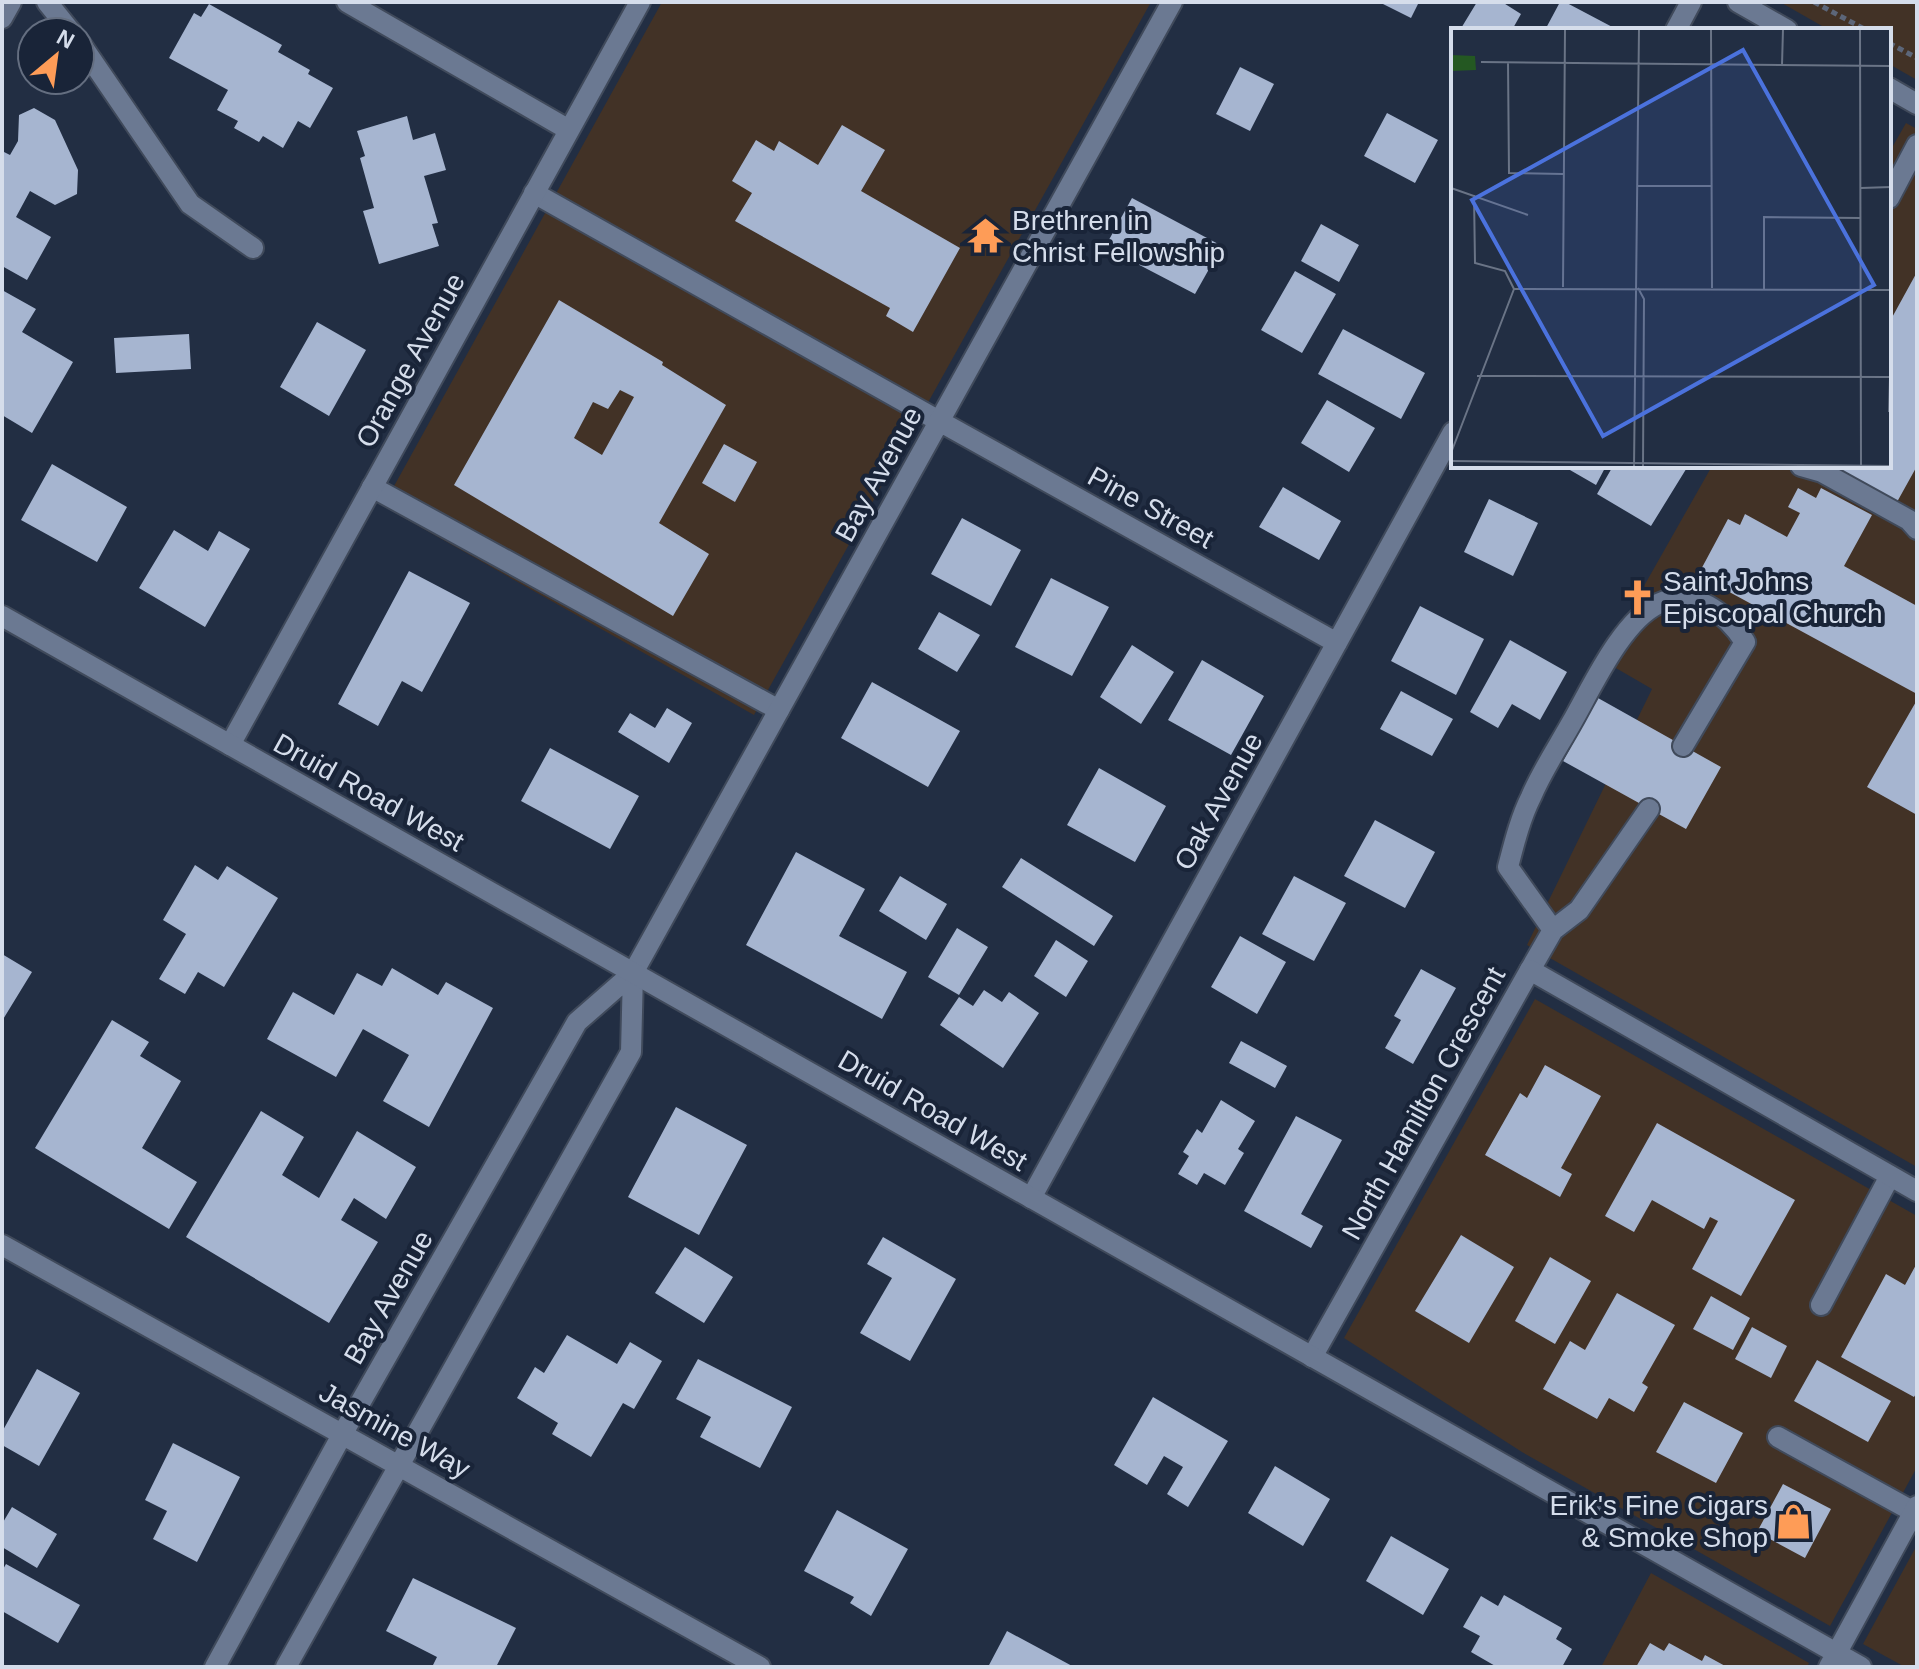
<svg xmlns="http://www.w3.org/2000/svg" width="1919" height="1669" font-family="Arial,sans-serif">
  <rect width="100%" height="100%" fill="#222e43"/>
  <path fill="#423226" d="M662,2H1151L754,715L383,506Z
    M1780,2H1917V80L1889,64V30H1829Z
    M1906,123L1917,129V1167L1527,945L1652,689L1602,660L1712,466H1889V153Z
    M1535,999L1917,1216V1467L1830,1626L1522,1452L1344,1338Z
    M1917,1545V1667H1905L1863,1644Z
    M1651,1573L1809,1663L1807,1667H1601Z"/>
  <path fill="#a6b5d0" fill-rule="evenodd" d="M1379,2H1419L1411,18Z
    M1477,2H1502L1521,14L1512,30H1460Z
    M1560,2H1565L1618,30H1545Z
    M209,4L282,45L278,52L310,70L308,74L333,88L310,128L298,121L283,148L263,136L259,142L234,128L238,121L217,110L228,90L169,58L194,13L201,17Z
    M1240,67L1274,84L1250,131L1216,114Z
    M34,108L55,120L78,170L77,194L55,205L30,191L16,217L51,237L27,280L2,266V151L10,155L18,141L19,115Z
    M1387,113L1438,140L1415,183L1364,156Z
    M407,116L413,140L435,133L446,170L424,176L438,223L432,224L439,246L379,264L363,211L374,208L360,158L365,156L357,131Z
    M842,125L885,150L861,191L960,248L913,332L886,316L890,308L735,221L752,193L732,181L756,140L774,151L779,141L818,165Z
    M1132,198L1222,246L1195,294L1105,247Z
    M1321,224L1359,245L1339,282L1301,261Z
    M1295,271L1336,294L1302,353L1261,330Z
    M1917,272V466L1897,502L1833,466H1889V323Z
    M2,290L36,309L22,332L73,362L32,433L2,415Z
    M559,300L663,362L662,365L726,405L659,523L709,554L673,616L454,485ZM620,390L634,397L602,455L574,438L593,402L608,409Z
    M317,322L366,350L329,416L280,387Z
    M1343,329L1425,373L1401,419L1318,374Z
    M189,334L191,369L116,373L114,338Z
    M1327,400L1375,428L1349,472L1301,443Z
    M724,444L757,462L735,502L702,483Z
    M52,464L127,507L97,562L21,520Z
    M1563,466H1606L1596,485Z
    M1613,466H1688L1651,526L1597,494Z
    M1283,487L1341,521L1319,560L1259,527Z
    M1798,488L1816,498L1821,488L1872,515L1844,566L1917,606V694L1698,575L1728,519L1740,525L1745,514L1787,537L1800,513L1788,507Z
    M1489,499L1538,523L1513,576L1464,552Z
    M962,518L1021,550L991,606L931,574Z
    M174,530L208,551L219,531L250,549L205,627L139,588Z
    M409,571L470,603L422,692L402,681L378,726L338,704Z
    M1051,578L1109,607L1072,676L1015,647Z
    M1420,606L1484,639L1456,695L1391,661Z
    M939,612L980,635L957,672L918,649Z
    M1510,640L1567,672L1540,720L1512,704L1498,728L1470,712Z
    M1132,645L1174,672L1141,724L1100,697Z
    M1202,660L1264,696L1231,755L1168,720Z
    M872,682L960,731L928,787L841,738Z
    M1401,691L1453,719L1432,756L1380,729Z
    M1598,698L1721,767L1686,829L1563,761Z
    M1917,700V815L1867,787Z
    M667,708L692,723L669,763L618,732L630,713L655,728Z
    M550,748L639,796L610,849L521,801Z
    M1099,768L1166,806L1135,862L1067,825Z
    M1375,820L1435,852L1405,908L1344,876Z
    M796,852L865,889L839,936L907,972L882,1019L746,945Z
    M1021,858L1113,916L1094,946L1002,887Z
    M195,865L218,880L227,866L278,898L224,987L198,972L185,994L159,979L186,934L163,920Z
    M900,876L947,904L926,940L879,911Z
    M1294,876L1346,903L1314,961L1262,934Z
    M957,928L988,947L959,995L928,977Z
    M1240,936L1286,962L1257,1014L1211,987Z
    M1056,940L1088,961L1066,997L1034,976Z
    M2,954L32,972L2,1021Z
    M392,968L438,995L446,982L493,1008L429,1127L383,1101L409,1055L363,1029L336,1077L267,1039L293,992L334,1015L357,973L382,986Z
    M1421,969L1456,988L1413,1064L1385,1048L1401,1020L1394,1016Z
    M984,990L1002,1002L1009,992L1039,1013L1003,1068L940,1025L959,997L973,1006Z
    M112,1020L149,1042L140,1056L181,1081L142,1148L197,1182L169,1229L35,1148Z
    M1241,1041L1287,1066L1275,1088L1229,1063Z
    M1545,1065L1601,1096L1561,1168L1572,1174L1560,1197L1485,1155L1520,1093L1527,1098Z
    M1221,1100L1255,1121L1238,1149L1244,1153L1225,1185L1204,1173L1197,1185L1178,1174L1189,1156L1183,1152L1197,1129L1202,1133Z
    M676,1107L747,1145L699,1235L628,1197Z
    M261,1111L304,1137L282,1175L319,1198L357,1131L416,1167L386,1219L354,1198L341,1220L378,1242L329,1323L186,1237Z
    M1296,1116L1342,1140L1301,1214L1323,1226L1311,1248L1244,1211Z
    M1657,1123L1795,1200L1741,1296L1692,1269L1718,1221L1710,1217L1704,1229L1652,1200L1634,1232L1605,1216Z
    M1461,1235L1514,1267L1469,1343L1415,1311Z
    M883,1237L956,1279L910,1361L860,1333L892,1278L867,1264Z
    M685,1247L733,1277L704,1323L655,1293Z
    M1550,1257L1591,1281L1555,1344L1515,1321Z
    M1917,1263V1392L1914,1397L1841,1357L1886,1274L1905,1285Z
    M1617,1293L1675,1325L1642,1383L1648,1387L1634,1412L1609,1398L1597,1419L1543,1389L1570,1341L1585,1350Z
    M1711,1296L1750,1318L1733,1350L1693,1329Z
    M1752,1327L1787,1346L1771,1378L1735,1359Z
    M567,1335L617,1364L630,1342L662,1361L634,1409L623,1403L591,1457L552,1434L558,1423L517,1398L535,1367L544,1373Z
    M698,1359L792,1407L760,1468L700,1437L711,1417L676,1399Z
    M1817,1360L1891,1401L1868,1442L1794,1401Z
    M37,1369L80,1393L39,1466L2,1445V1432Z
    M1153,1397L1228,1441L1188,1507L1167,1494L1183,1467L1164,1456L1147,1485L1114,1465Z
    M1684,1402L1743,1433L1716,1483L1656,1452Z
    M173,1443L240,1477L197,1562L153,1539L167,1511L145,1500Z
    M1275,1466L1330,1499L1303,1546L1248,1513Z
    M1783,1484L1831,1509L1805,1558L1757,1532Z
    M12,1507L57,1534L37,1568L2,1547V1524Z
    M837,1510L908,1549L871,1616L850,1603L854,1597L804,1571Z
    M1391,1536L1449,1569L1423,1615L1366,1581Z
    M6,1564L80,1605L58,1643L2,1611V1571Z
    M413,1578L516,1628L496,1667H432L437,1657L386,1631Z
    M1504,1595L1562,1628L1556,1639L1572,1649L1562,1667H1497L1471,1652L1480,1636L1463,1627L1481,1596L1498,1606Z
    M1007,1631L1074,1667H988Z
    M1650,1643L1664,1651L1669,1643L1702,1661L1705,1655L1727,1667H1636Z"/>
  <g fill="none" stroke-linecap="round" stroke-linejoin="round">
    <defs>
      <path id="lane" d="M534,193L939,421
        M1889,198L1917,145
        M1801,466L1822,472L1909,520L1917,529
        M372,487L779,710
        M1649,809L1579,910L1553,930L1508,867C1514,844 1520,819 1531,797C1542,771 1558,747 1572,722C1592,687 1622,621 1658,604C1693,586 1727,614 1745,642L1683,746
        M1530,970L1553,930
        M1821,1305L1890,1176
        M1778,1437L1914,1512"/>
      <path id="street" d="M47,2L71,32
        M347,2L569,130
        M1738,2L1787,30
        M2,18L11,2
        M1676,30L1691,2
        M80,43L190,204L253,248
        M1889,88L1917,104
        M939,421L1337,643
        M230,745L640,2
        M1031,1198L1453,432
        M2,1245L760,1667
        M1312,1357L1530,970L1917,1191
        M215,1667L343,1433L577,1022L633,973L1172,2
        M286,1667L631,1052L633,973"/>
      <path id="secondary" d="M2,616L1861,1667
        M1829,1667L1917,1506"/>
    </defs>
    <use href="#lane" stroke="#404a5b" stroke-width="24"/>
    <use href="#street" stroke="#404a5b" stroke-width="24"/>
    <use href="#secondary" stroke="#404a5b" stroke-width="24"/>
    <path stroke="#5c6679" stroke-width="5" stroke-dasharray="6 4" stroke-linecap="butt" d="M1814,2L1866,30
      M1889,43L1917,58"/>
    <use href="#lane" stroke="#6b7992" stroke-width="20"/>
    <use href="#street" stroke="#6b7992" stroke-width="20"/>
    <use href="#secondary" stroke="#6b7992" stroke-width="20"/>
  </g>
  <defs>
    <symbol id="temple-bare" viewBox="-9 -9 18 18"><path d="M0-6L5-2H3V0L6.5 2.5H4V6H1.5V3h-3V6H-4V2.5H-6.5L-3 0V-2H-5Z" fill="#fe9c57" stroke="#192438" stroke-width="2.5" paint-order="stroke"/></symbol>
    <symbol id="church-bare" viewBox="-9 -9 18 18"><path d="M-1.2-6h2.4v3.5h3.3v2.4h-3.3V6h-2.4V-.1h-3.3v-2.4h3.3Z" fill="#fe9c57" stroke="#192438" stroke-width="2.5" paint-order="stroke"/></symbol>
    <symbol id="shop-bare" viewBox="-9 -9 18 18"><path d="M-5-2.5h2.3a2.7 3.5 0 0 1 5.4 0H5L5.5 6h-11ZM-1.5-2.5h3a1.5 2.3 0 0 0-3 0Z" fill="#fe9c57" stroke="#192438" stroke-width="2.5" paint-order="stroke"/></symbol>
  </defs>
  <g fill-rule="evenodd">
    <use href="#temple-bare" x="960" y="210" width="51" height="51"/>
    <use href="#church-bare" x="1612" y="572" width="51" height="51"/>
    <use href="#shop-bare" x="1768" y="1496" width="51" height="51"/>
  </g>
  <g text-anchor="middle" stroke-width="8" stroke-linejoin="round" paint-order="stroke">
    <g font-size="28" fill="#d5ddeb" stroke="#192438" text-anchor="start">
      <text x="1012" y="230">Brethren in<tspan x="1012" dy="32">Christ Fellowship</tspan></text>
      <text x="1663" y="591">Saint Johns<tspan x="1663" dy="32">Episcopal Church</tspan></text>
      <text x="1768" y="1515" text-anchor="end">Erik's Fine Cigars<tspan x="1768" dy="32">&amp; Smoke Shop</tspan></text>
    </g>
    <g font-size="28" fill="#d5ddeb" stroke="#192438">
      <text transform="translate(410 360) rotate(-61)" y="10">Orange Avenue</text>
      <text transform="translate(878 474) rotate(-61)" y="10">Bay Avenue</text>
      <text transform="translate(1151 507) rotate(29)" y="10">Pine Street</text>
      <text transform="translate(369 792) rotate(29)" y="10">Druid Road West</text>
      <text transform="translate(1218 801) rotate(-61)" y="10">Oak Avenue</text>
      <text transform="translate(1423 1103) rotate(-61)" y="10">North Hamilton Crescent</text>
      <text transform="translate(933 1110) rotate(30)" y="10">Druid Road West</text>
      <text transform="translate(388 1297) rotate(-60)" y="10">Bay Avenue</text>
      <text transform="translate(395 1430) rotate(29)" y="10">Jasmine Way</text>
    </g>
  </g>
  <g transform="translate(1451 28)">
    <rect width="440" height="440" fill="#222e43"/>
    <path d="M0,27L24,28L25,42L0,43Z" fill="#245822"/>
    <path fill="none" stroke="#6a7486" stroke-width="2" d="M260,1L261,260M409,1L410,439M30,34L440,38M57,35L58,145L112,146M331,37L332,1M187,158H261M0,160L77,187M410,160L440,159M23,167L24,235L54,243L63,261M112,259L114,1M187,260L193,271L192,438M63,261L440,262M313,261V189L410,190M26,348L440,349M438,384L440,316M0,425L63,261M0,433L440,438M183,439L188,1"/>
    <path fill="#4b72dd" fill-opacity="0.15" stroke="#4b72dd" stroke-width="4" d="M292,22L423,257L152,408L21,172Z"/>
    <rect width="440" height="440" fill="none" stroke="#d5ddeb" stroke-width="4"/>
  </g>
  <rect width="1919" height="1669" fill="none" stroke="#d5ddeb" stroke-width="8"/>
  <g transform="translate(56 56) rotate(29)"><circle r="38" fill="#192438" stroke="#646e80" stroke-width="2"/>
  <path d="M0-6L14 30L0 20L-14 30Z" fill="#fe9c57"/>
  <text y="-12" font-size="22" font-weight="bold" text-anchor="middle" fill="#d5ddeb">N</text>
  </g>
</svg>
